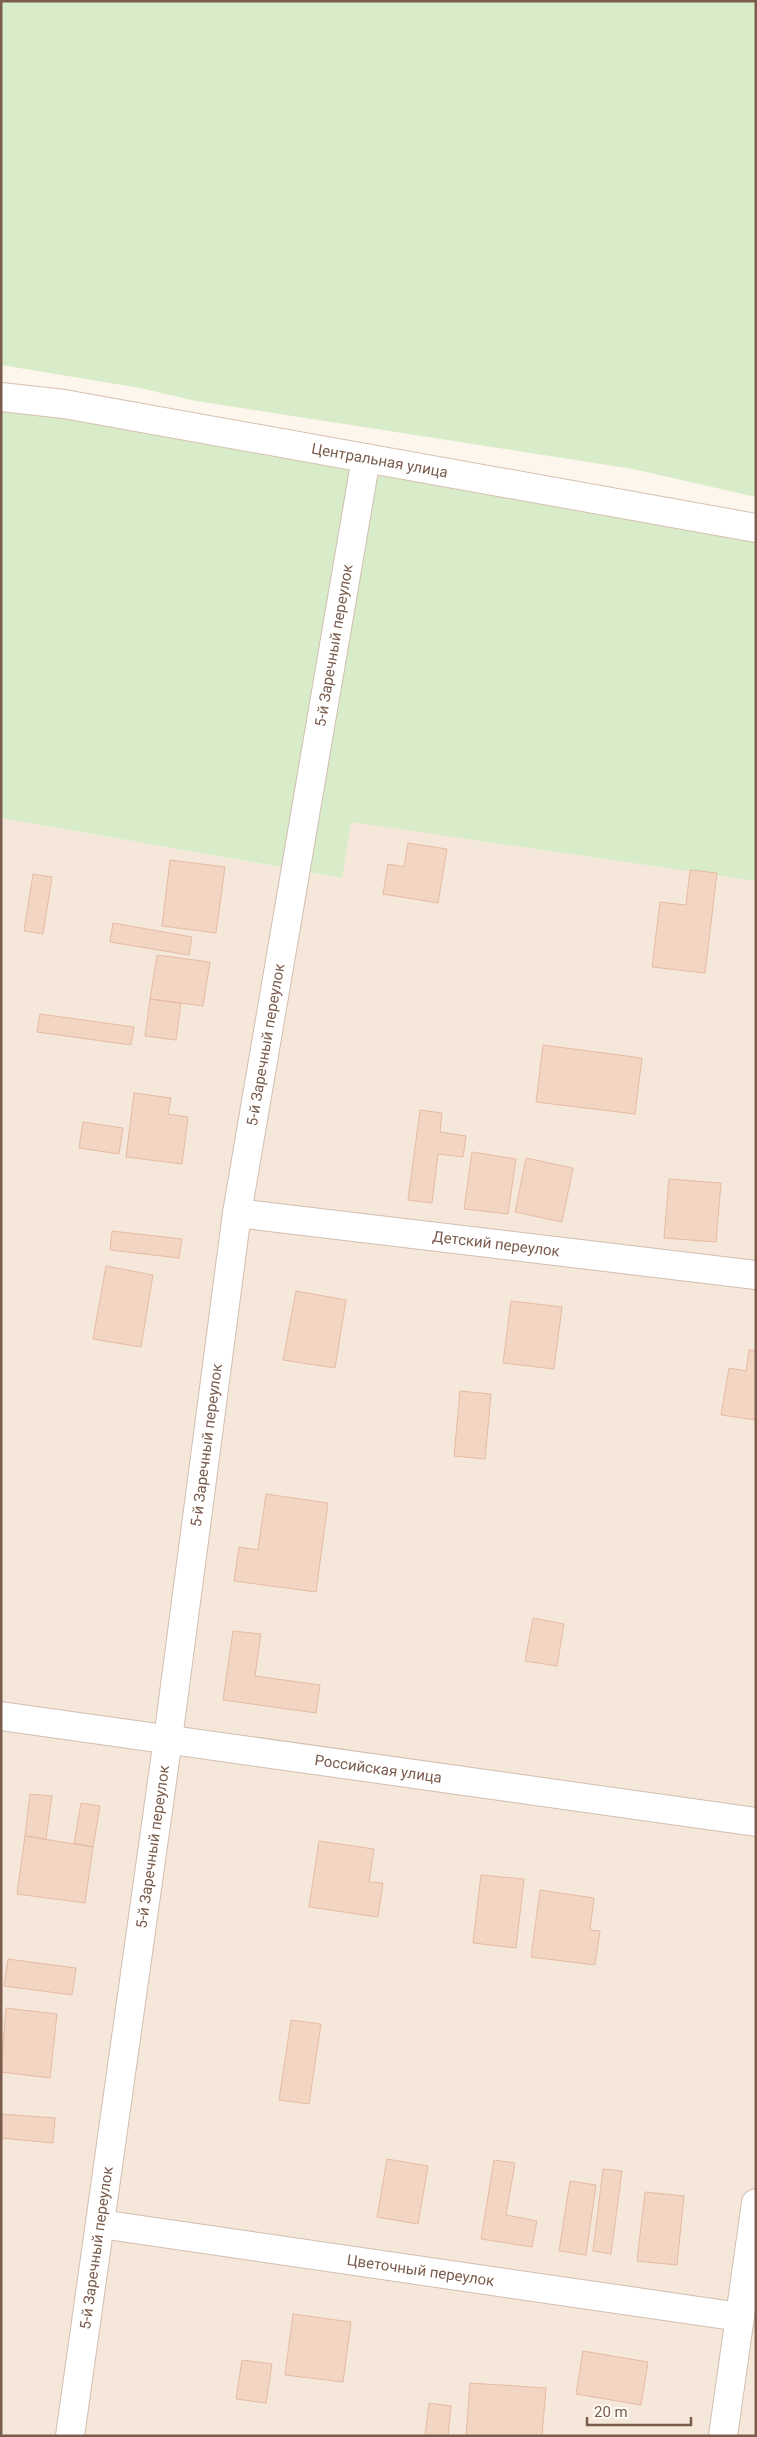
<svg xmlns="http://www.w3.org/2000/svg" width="757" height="2437" font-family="Roboto,sans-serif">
  <rect width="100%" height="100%" fill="#fdf6ec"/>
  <path fill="#f5e8da" d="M1,818L341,878L351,821L756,881V2436H1Z"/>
  <path fill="#d8ecc9" d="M1,1H756V497L633,469L196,401L140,388L1,365Z
    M1,397L756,528V881L351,822L342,878L1,818Z"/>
  <path fill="#f3d5c3" stroke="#e6bba3" d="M408,843L447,849L438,903L383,894L388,864L404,867Z
    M170,860L225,867L216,933L162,926Z
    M690,870L717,873L705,973L652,967L660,902L686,905Z
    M33,874L52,877L43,934L24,931Z
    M113,923L192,937L189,955L110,942Z
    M157,955L210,962L203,1006L150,999Z
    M150,999L181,1003L176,1040L145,1036Z
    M40,1014L134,1027L131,1045L37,1032Z
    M543,1045L642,1058L635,1114L536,1102Z
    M134,1093L171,1098L168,1114L188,1117L182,1164L126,1157Z
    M420,1110L442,1113L440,1132L466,1136L463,1157L438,1154L432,1203L408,1200Z
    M83,1122L123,1128L119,1154L79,1148Z
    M472,1152L516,1159L508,1214L464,1209Z
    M526,1158L573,1168L562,1222L515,1212Z
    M669,1179L721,1183L716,1242L664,1238Z
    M112,1231L182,1239L179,1258L110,1250Z
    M106,1266L153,1275L141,1347L93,1339Z
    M296,1291L346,1300L335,1368L283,1360Z
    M511,1301L562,1307L554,1369L503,1363Z
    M749,1350L756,1351V1420L721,1415L729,1368L746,1371Z
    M460,1391L491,1394L485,1459L454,1456Z
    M266,1494L328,1503L316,1592L234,1581L239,1547L258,1550Z
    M533,1618L564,1624L557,1666L525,1661Z
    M233,1631L261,1634L255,1676L320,1685L316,1713L223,1700Z
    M30,1794L52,1796L46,1839L25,1836Z
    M81,1803L100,1806L93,1847L74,1843Z
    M25,1836L93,1847L85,1903L17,1894Z
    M319,1841L374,1849L369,1882L383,1883L378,1917L309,1907Z
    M481,1875L524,1879L516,1948L473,1943Z
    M540,1890L594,1898L590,1930L600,1931L595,1965L531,1957Z
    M8,1959L76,1968L72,1995L4,1986Z
    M6,2008L57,2014L50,2078L1,2072Z
    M291,2020L321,2024L309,2104L279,2100Z
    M1,2114L55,2118L53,2143L1,2138Z
    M387,2159L428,2166L418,2224L377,2217Z
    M494,2160L515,2163L506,2215L537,2221L532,2247L481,2239Z
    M603,2169L622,2171L611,2254L593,2251Z
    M570,2181L596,2185L586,2255L559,2251Z
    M645,2192L684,2196L677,2265L637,2261Z
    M293,2314L351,2322L343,2382L285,2375Z
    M583,2351L648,2362L641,2405L576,2394Z
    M242,2360L272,2364L266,2403L236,2399Z
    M470,2383L546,2388L542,2436H466Z
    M429,2403L451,2406L448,2436H425Z"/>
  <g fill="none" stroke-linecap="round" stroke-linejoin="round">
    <defs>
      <g id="street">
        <path id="s1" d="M237,1213L756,1275"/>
        <path id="s2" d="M1,1716L756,1822"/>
        <path id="s3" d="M100,2224L740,2317"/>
        <path id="s4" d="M70,2436L168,1739L237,1213L366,458"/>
        <path d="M723,2436L756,2203"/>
      </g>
      <g id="secondary">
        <path id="s5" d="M1,397L64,404L756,528"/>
      </g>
    </defs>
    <use href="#street" stroke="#d1beb0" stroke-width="30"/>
    <use href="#secondary" stroke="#d6c0b0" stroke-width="30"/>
    <use href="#street" stroke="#fff" stroke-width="28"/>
    <use href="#secondary" stroke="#fff" stroke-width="28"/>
  </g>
  <g text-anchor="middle" stroke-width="4.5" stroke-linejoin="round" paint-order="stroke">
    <g font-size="15" fill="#7a5c4d" stroke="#fffaf3">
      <text dy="5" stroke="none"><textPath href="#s5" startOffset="384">Центральная улица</textPath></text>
      <text dy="5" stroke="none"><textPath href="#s4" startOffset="1810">5-й Заречный переулок</textPath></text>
      <text dy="5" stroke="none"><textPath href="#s4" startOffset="1405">5-й Заречный переулок</textPath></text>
      <text dy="5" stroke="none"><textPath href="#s1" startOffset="261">Детский переулок</textPath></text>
      <text dy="5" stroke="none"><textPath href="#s4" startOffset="1000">5-й Заречный переулок</textPath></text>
      <text dy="5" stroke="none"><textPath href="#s2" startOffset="381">Российская улица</textPath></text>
      <text dy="5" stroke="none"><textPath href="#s4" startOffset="595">5-й Заречный переулок</textPath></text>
      <text dy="5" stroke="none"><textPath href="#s4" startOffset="190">5-й Заречный переулок</textPath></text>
      <text dy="5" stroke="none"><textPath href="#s3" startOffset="324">Цветочный переулок</textPath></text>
    </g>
  </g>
  <rect width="757" height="2437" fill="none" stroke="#7a5c4d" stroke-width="5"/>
  <path d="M587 2417v8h104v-8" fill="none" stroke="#7a5c4d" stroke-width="2.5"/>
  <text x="594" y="2417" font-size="15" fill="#7a5c4d" stroke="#fffaf3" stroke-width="4" paint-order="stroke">20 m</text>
</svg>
